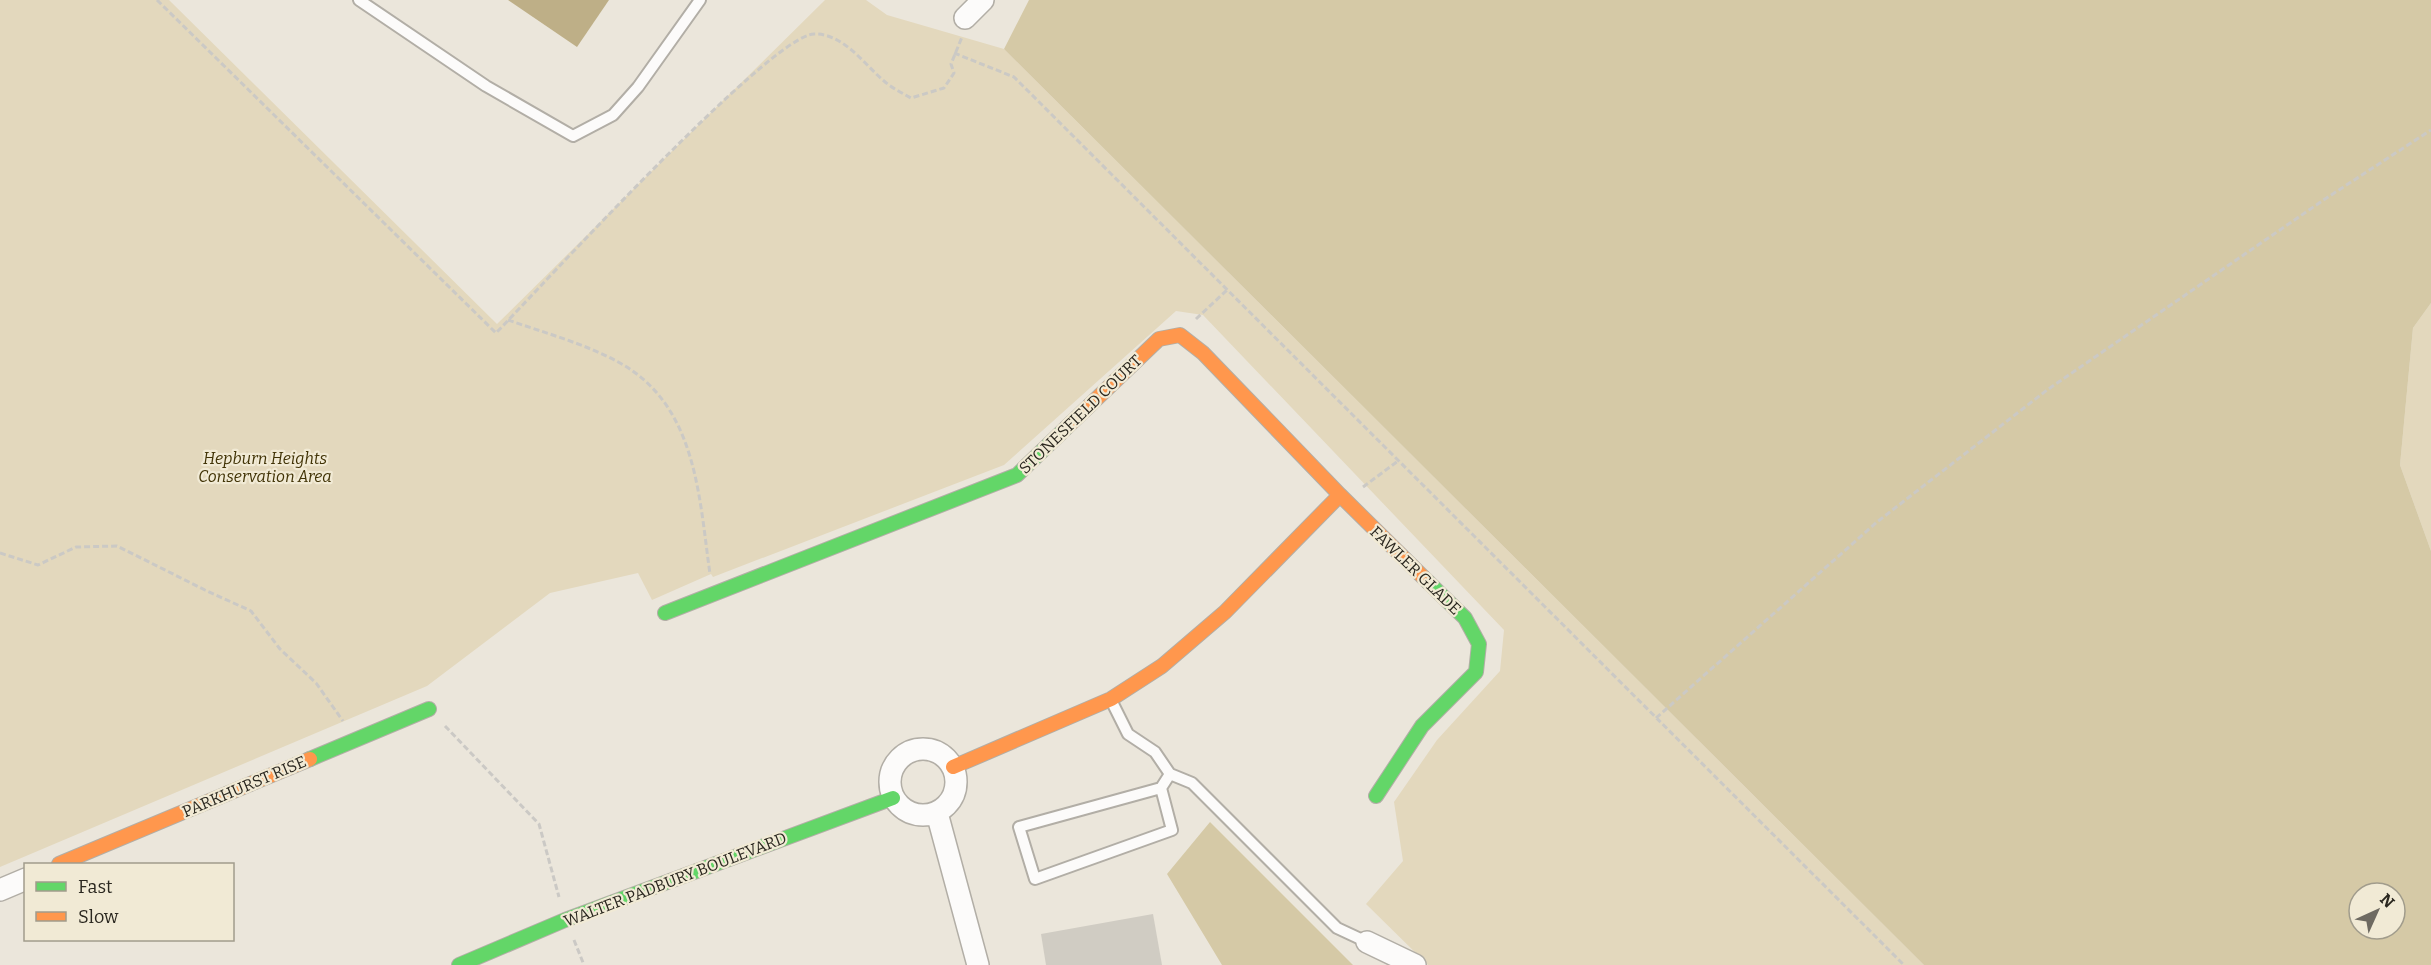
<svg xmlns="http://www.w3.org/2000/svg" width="2431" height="965" font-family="Bitter,serif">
  <rect width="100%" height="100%" fill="#ebe6db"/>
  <path fill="#e3d8bd" d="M0,0H169L497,324L825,0H866L887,15L1004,49L1924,965H1428L1366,904L1403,861L1394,802L1437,740L1500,671L1504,630L1203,315L1176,311L1004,465L713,577L711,574L652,600L638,573L550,593L427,686L0,867Z
    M2431,303V551L2400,465L2413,328Z"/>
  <path fill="#d5c9a6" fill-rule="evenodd" d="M1029,0H2431V303L2413,328L2400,465L2431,551V965H1924L1004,49ZM2359,893H2395V929H2359Z
    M1210,822L1353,965H1222L1167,874Z"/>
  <path fill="#beaf87" d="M508,0H609L577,47Z"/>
  <path fill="#d0ccc3" d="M1153,914L1162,965H1046L1041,934Z"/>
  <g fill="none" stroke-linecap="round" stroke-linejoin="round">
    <defs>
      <path id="lane" d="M359,0L486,86L573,136L613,115L638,87L700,0
        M1111,700L1128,734L1155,752L1170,774L1192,783L1337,928L1367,942
        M1161,788L1172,830L1035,879L1019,827L1161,788L1170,774"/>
      <path id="street" d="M965,18L983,0
        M890 782a33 33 0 1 1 66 0a33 33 0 1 1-66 0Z
        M937,813L978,965
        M0,890L26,879
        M1367,942L1415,965"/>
      <path id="fast" d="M665,613L1017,475L1067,427
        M310,759L429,709
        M1376,796L1422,726L1476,672L1479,644L1465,618L1424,578
        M459,965L565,920L893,798"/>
      <path id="slow" d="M1067,427L1159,339L1180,335L1203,353L1340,495L1424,578
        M953,767L1111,699L1162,666L1225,612L1340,495
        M59,864L310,759"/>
    </defs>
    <use href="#lane" stroke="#b2aea6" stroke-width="14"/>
    <use href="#street" stroke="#b2aea6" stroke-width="24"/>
    <use href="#fast" stroke="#b2aea6" stroke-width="16"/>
    <use href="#slow" stroke="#b2aea6" stroke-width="16"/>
    <path stroke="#cbc9c5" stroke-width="3" stroke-dasharray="6 3" stroke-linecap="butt" d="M157,0L496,333C540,288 771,35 814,34C843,33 864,64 884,81C892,88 902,93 911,98L944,88L954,73L951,64L962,37
      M954,53L1014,77L1904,965
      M1196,319L1227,290
      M508,320C545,333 586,344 620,363C697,406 699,497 710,574
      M1363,487L1398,461
      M0,553L38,565L76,547L117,546L205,590L251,611L280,649L316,683L343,721
      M1656,718L1877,522L2047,390L2325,199L2431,130
      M445,726L539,824L559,897
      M574,940L584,965"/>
    <use href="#lane" stroke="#fcfbfa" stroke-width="10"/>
    <use href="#street" stroke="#fcfbfa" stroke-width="21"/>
    <use href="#fast" stroke="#63d668" stroke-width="14"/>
    <use href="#slow" stroke="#ff974d" stroke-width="14"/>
  </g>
  <g text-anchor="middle" stroke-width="4.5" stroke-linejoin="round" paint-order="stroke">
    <g font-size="16" fill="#2a271f" stroke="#f1ead5">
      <text transform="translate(1080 414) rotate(-44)" y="6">STONESFIELD COURT</text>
      <text transform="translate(1416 570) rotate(44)" y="6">FAWLER GLADE</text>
      <text transform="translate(244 786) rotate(-23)" y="6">PARKHURST RISE</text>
      <text transform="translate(675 879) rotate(-21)" y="6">WALTER PADBURY BOULEVARD</text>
    </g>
    <g font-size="16" font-style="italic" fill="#413306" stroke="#f1ead5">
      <text x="265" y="464">Hepburn Heights<tspan x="265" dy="18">Conservation Area</tspan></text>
    </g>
  </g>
  <rect x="24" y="863" width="210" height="78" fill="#f1ead5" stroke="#a19c8c" stroke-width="1.5"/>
  <rect x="36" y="882" width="30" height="9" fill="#63d668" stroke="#a19c8c" stroke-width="1.5"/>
  <text x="78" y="893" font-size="18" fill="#2a271f">Fast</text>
  <rect x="36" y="912" width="30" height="9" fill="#ff974d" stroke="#a19c8c" stroke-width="1.5"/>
  <text x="78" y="923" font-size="18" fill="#2a271f">Slow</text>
  <g transform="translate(2377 911) rotate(45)"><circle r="28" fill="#f1ead5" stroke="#a19c8c" stroke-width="1.5"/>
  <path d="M0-4.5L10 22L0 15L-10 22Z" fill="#6e6a61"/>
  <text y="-9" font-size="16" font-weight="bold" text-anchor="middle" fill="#2a271f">N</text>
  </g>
</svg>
